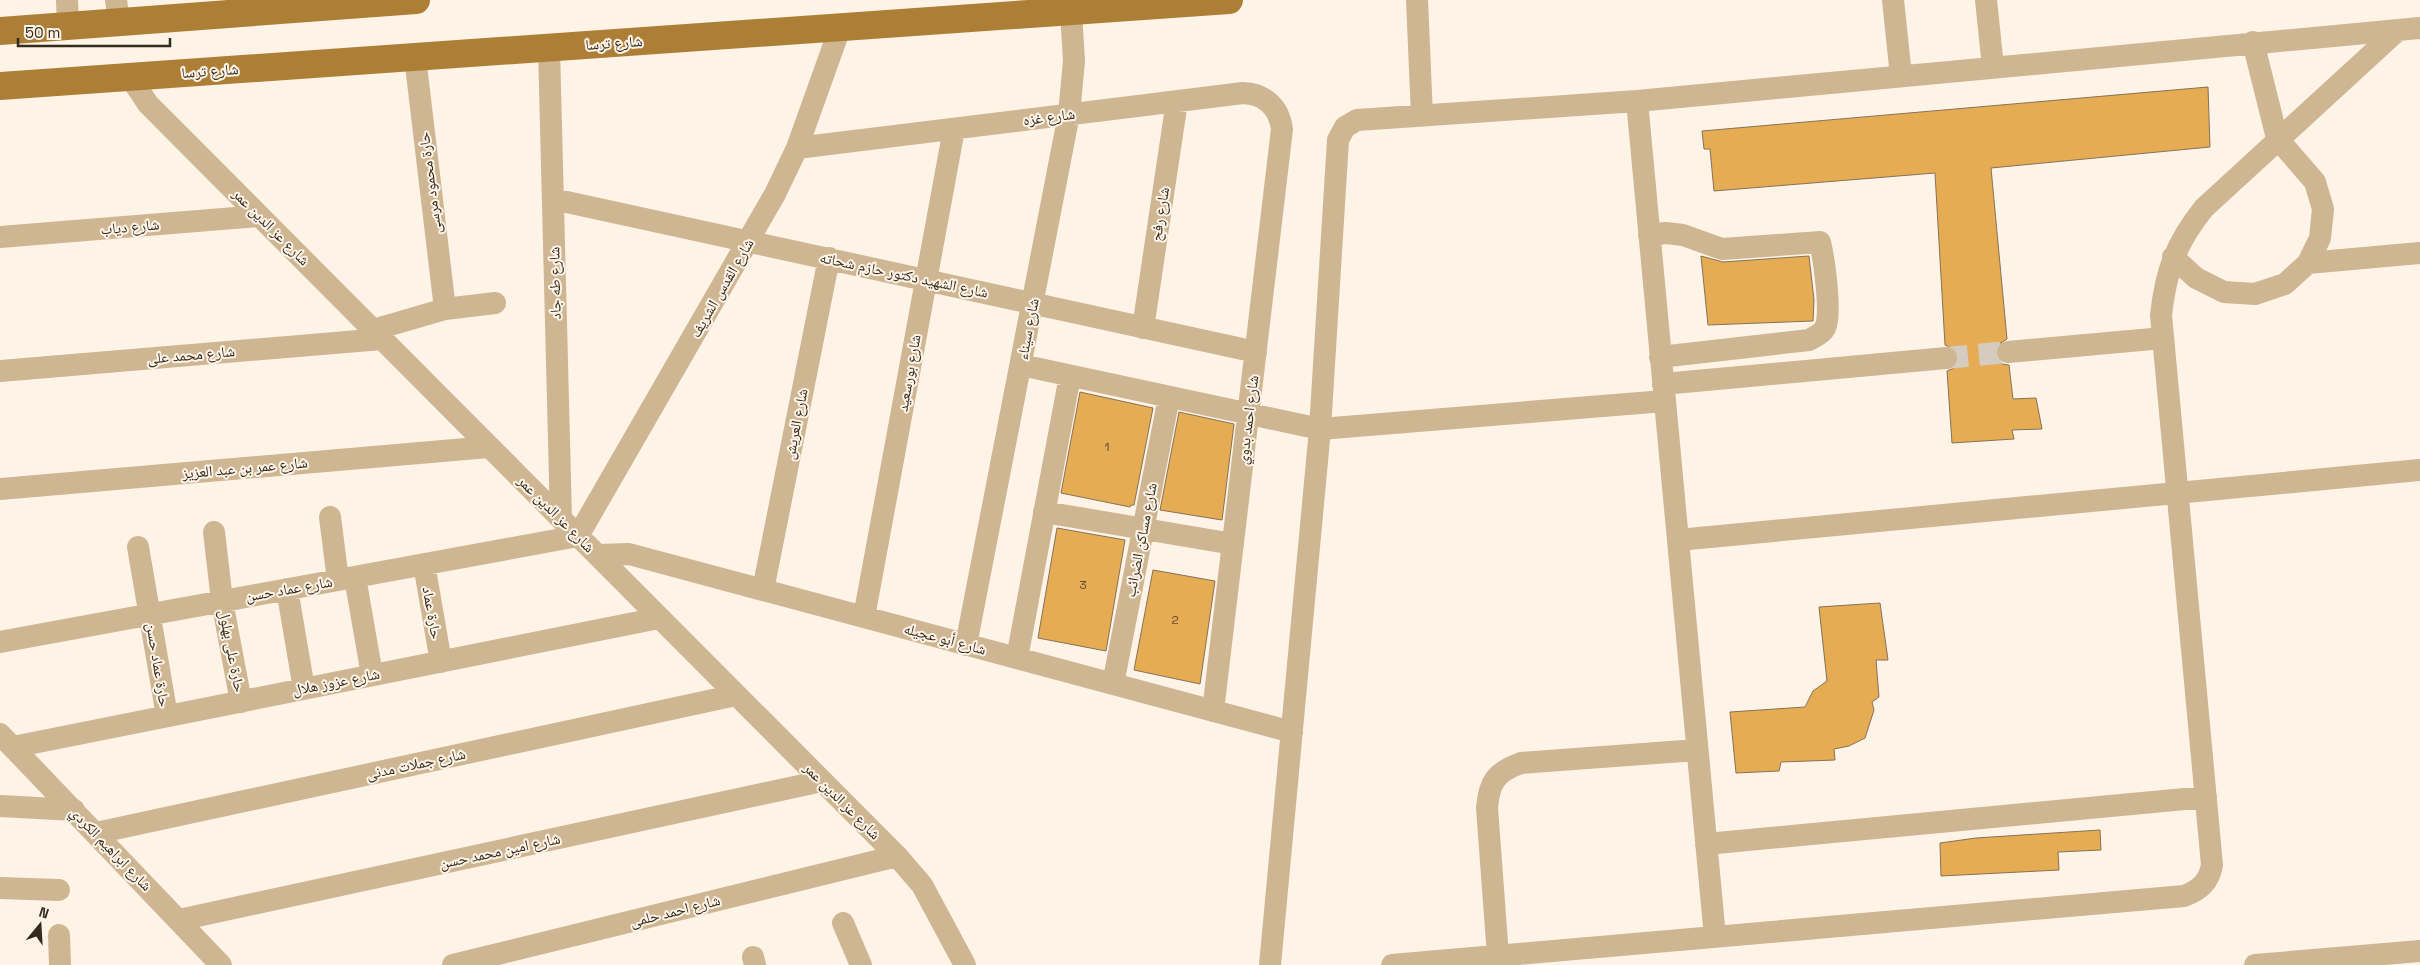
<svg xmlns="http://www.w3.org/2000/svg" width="2420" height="965" font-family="'Space Grotesk','Noto Naskh Arabic',sans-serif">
  <rect width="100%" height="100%" fill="#fdf3e7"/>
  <path fill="#e5ac54" stroke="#867255" d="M2208,87L2210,147L1991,168L2007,339L1996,346L1995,354L2002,364L2009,365L2013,399L2036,398L2042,429L2012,430L2014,439L1952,443L1947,371L1954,368L1959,357L1956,350L1945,345L1935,173L1714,191L1710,149H1704L1702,131Z
    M1701,256L1723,262L1809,256L1814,300L1813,321L1708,325Z
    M1080,392L1153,408L1134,505H1131L1130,507L1061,493Z
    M1179,412L1234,424L1222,520L1160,510Z
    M1057,528L1125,540L1106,651L1038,638Z
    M1153,570L1215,581L1200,684L1134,670Z
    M1880,603L1888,660H1876L1879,697L1872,702L1874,710L1865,738L1849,746L1834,749L1835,760L1781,762L1779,771L1736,773L1730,712L1805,707L1813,691L1827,681L1819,607Z
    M2100,830L2101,850L2058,852L2059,870L1941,876L1940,843L1976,838Z"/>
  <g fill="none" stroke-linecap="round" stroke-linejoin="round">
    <path stroke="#d5cbbf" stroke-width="22" stroke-dasharray="22 11" stroke-linecap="butt" d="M1946,358L2008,352"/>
    <path stroke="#cfb692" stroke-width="22" d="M67,0L68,26
      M116,0L119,22
      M1417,0L1422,116
      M1893,0L1901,76
      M1986,0L1993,67
      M549,48L561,519
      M415,57L445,309
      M130,77L148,104L897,856L922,885L965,965
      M1637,101L1715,937
      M797,148L1243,93C1265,94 1279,107 1282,129L1213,711
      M553,199L1256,352
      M1649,235L1666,233L1683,235L1722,249L1820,242C1824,259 1832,314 1825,328C1822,334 1814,337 1809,340L1660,357
      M0,237L259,216
      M2173,257L2196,278L2224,292L2255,294L2285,284L2308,263L2320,238L2323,209L2315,182L2277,138L2253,42
      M2308,263L2420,253
      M1143,328L1177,101
      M373,330L445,309L495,303
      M2008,352L2163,338
      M1021,365L1320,429L1664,401
      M0,371L382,339
      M1663,384L1946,358
      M0,489L489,447
      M1044,512L1233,544
      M330,517L338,580
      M214,532L222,601L241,702
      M1678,540L2420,470
      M138,547L167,716
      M597,555L629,554L1292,732
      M424,564L441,662
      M355,577L372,675
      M287,589L304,689
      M763,590L829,258
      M864,617L954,129
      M0,642L578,536L775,194L797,148L840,28
      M966,645L1069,114L1074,61L1071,12
      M1017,658L1070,376
      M1113,684L1169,397
      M0,734L221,965
      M13,747L659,618
      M0,806L74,810
      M96,833L736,695
      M1706,844L2206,797
      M0,888L59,890
      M179,920L822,781
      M843,923L861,965
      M59,935L60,965
      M1498,956L1487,808C1489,782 1496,772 1521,763L1697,750
      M753,957L755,965
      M453,965L897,856
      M1270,965L1320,429L1338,140L1345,127L1357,120L1637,101L2420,28
      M1392,965L2184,896C2200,890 2209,882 2212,865L2161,315C2166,270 2176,243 2204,208L2398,30
      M2255,965L2420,951"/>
    <path stroke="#ad7f36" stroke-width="28" d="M0,31L416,0
      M0,86L1229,0"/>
  </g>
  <g text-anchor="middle" stroke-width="4" stroke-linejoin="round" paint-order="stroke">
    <g font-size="12" fill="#604b2c">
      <text x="1107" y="451">1</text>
      <text x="1083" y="589">3</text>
      <text x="1175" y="624">2</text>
    </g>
    <g font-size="15" fill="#332b1e" stroke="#fdf3e7">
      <text transform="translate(614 43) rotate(-4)" y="5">شارع ترسا</text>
      <text transform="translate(210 71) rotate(-4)" y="5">شارع ترسا</text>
      <text transform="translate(1049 117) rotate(-7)" y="5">شارع غزه</text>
      <text transform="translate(430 183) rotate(-97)" y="5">حارة محمود مرسى</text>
      <text transform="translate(1160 214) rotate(-81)" y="5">شارع رفح</text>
      <text transform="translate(130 227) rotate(-5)" y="5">شارع دياب</text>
      <text transform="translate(271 227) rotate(45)" y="5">شارع عز الدين عمر</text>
      <text transform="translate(904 275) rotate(12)" y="5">شارع الشهيد دكتور حازم شحاته</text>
      <text transform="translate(555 283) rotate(-91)" y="5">شارع طه جاد</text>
      <text transform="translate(722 288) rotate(-60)" y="5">شارع القدس الشريف</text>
      <text transform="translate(1028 329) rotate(-79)" y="5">شارع سيناء</text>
      <text transform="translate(191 355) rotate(-5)" y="5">شارع محمد على</text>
      <text transform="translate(909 373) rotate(-80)" y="5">شارع بورسعيد</text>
      <text transform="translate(1248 420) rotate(-83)" y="5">شارع احمد بدوي</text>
      <text transform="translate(796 424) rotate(-79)" y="5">شارع العريش</text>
      <text transform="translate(245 468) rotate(-5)" y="5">شارع عمر بن عبد العزيز</text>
      <text transform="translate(556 514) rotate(45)" y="5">شارع عز الدين عمر</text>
      <text transform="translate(1141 540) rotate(-79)" y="5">شارع مساكن الضرائب</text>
      <text transform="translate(289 589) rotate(-10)" y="5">شارع عماد حسن</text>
      <text transform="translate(432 613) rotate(80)" y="5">حارة عماد</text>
      <text transform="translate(945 639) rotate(15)" y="5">شارع أبو عجيله</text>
      <text transform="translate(232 651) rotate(79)" y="5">حارة على بهلول</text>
      <text transform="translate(158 665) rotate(81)" y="5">حارة عماد حسن</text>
      <text transform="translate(336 682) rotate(-11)" y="5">شارع عزوز هلال</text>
      <text transform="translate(416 764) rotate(-12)" y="5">شارع جملات مدنى</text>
      <text transform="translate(842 801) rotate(45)" y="5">شارع عز الدين عمر</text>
      <text transform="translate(111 849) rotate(46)" y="5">شارع ابراهيم الكردي</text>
      <text transform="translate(500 851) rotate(-12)" y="5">شارع امين محمد حسن</text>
      <text transform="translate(675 911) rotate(-14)" y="5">شارع احمد حلمى</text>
    </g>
  </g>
  <g transform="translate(40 925) rotate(18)" stroke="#fdf3e7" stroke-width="4" paint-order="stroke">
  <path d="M0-4L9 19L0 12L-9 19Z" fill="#332b1e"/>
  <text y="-8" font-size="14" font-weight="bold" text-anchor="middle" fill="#332b1e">N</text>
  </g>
  <path d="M18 38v8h152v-8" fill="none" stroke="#332b1e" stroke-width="2.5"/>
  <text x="25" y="38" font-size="15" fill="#332b1e" stroke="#fdf3e7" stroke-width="4" paint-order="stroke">50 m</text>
</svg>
